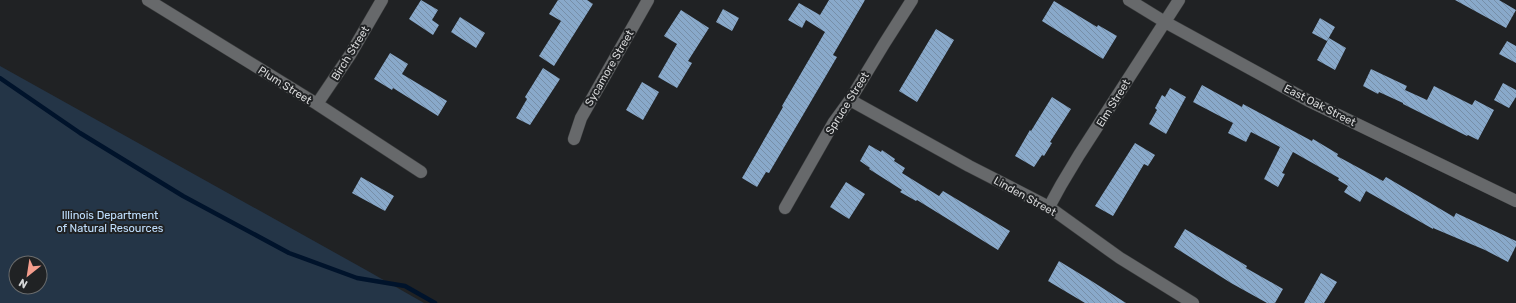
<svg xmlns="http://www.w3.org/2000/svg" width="1516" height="303" font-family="Rubik,sans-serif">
  <defs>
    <pattern id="building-back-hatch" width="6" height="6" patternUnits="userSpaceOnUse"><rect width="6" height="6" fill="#89a9ca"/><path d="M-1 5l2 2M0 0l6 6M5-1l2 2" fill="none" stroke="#778fa8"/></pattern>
  </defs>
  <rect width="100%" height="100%" fill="#202224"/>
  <path fill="#243547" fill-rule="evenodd" d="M0,66L366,270L424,303H0ZM16,263H40V287H16Z"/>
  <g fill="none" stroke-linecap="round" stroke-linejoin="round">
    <path stroke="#00132b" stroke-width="4.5" d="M0,78L80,133L183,196L289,253L357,278L405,286L435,303"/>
  </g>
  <path fill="url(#building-back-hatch)" d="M421,0L438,10L432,20L439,25L433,35L409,19Z
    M558,0H587L593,4L554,66L539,56L561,21L549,14Z
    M829,0H865L833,55L837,57L769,173L766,172L757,187L742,178L783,107L782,106L825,32L806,20L802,28L788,20L799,3L820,15Z
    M1455,0H1499L1516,10L1506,28Z
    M1054,1L1097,27L1098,25L1117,36L1103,59L1042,21Z
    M723,9L739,18L732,31L716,22Z
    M681,10L709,28L688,61L692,63L677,88L658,77L677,44L664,36Z
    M460,17L485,33L476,48L451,32Z
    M1320,18L1335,27L1327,41L1312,33Z
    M936,29L954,40L917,102L899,91Z
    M1329,38L1346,48L1335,70L1317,60Z
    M1507,41L1516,46V63L1499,54Z
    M390,53L408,64L402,74L447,101L438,116L393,88L392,90L374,79Z
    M543,68L560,79L530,125L516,118L527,99L525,97Z
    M1371,69L1407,86L1405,90L1427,100L1434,86L1472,105L1475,100L1494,110L1478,140L1468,135L1467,136L1403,104V103L1379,92L1378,94L1363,86Z
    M642,82L659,92L643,120L626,110Z
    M1503,83L1516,90V97L1509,108L1494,100Z
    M1202,85L1242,107L1243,104L1312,141L1313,139L1338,154L1337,156L1383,181L1386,177L1454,217L1456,213L1516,241V246L1508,262L1485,250L1433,228V229L1366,191L1360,202L1344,192L1348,186L1338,180L1339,178L1293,152L1282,173L1285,174L1278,187L1264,179L1280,147L1251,132L1246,142L1228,133L1233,123L1193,102Z
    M1170,88L1186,97L1166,134L1149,124L1157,110L1155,108L1162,95L1165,97Z
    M1052,97L1071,109L1050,142L1052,143L1044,156L1042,155L1034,167L1015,156L1030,130L1031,131Z
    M1135,143L1155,155L1148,166L1144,164L1113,216L1095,206Z
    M869,145L881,152L882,150L895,159L894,161L905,168L902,173L939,196L943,191L1010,231L998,250L917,200L916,201L900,192L902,190L869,169L870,168L860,161Z
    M361,177L394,196L385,211L352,193Z
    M846,182L865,194L849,219L830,207Z
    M1185,229L1247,266L1246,268L1283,289L1275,303H1267L1231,283L1174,247Z
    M1059,261L1090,280L1126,303H1085L1048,281Z
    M1321,273L1337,282L1324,303H1304Z"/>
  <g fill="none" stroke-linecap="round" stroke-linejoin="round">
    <defs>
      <path id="minor" d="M148,0L317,104L421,172
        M1129,0L1165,22L1309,101L1516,201
        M850,100L969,166L1049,207L1120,258L1193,303
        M317,104L350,55L382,0
        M574,139L581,118L648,0
        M1049,207L1061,185L1079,155L1179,0
        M785,208L834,122L850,100L884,44L912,0"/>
    </defs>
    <use href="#minor" stroke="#3b3d3e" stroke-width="13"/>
    <use href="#minor" stroke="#67696b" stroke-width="12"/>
  </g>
  <g text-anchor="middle" stroke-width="4" stroke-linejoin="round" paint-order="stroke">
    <g font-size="11" fill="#d7d8d9" stroke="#202224">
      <text transform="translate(350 53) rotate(-58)" y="4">Birch Street</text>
      <text transform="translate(609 68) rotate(-60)" y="4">Sycamore Street</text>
      <text transform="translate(285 85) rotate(32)" y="4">Plum Street</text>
      <text transform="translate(847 103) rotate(-58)" y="4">Spruce Street</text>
      <text transform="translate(1113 103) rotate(-58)" y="4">Elm Street</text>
      <text transform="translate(1320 105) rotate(27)" y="4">East Oak Street</text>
      <text transform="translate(1025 196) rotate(29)" y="4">Linden Street</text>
    </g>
    <g font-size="11" fill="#c1e0ff" stroke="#202224">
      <text x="110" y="219">Illinois Department<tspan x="110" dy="13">of Natural Resources</tspan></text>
    </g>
  </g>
  <g transform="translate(28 275) rotate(210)"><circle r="19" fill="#202224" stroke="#696b6c"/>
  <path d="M0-3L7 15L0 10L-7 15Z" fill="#f49d8d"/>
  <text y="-6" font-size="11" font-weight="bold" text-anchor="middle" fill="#d7d8d9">N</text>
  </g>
</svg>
